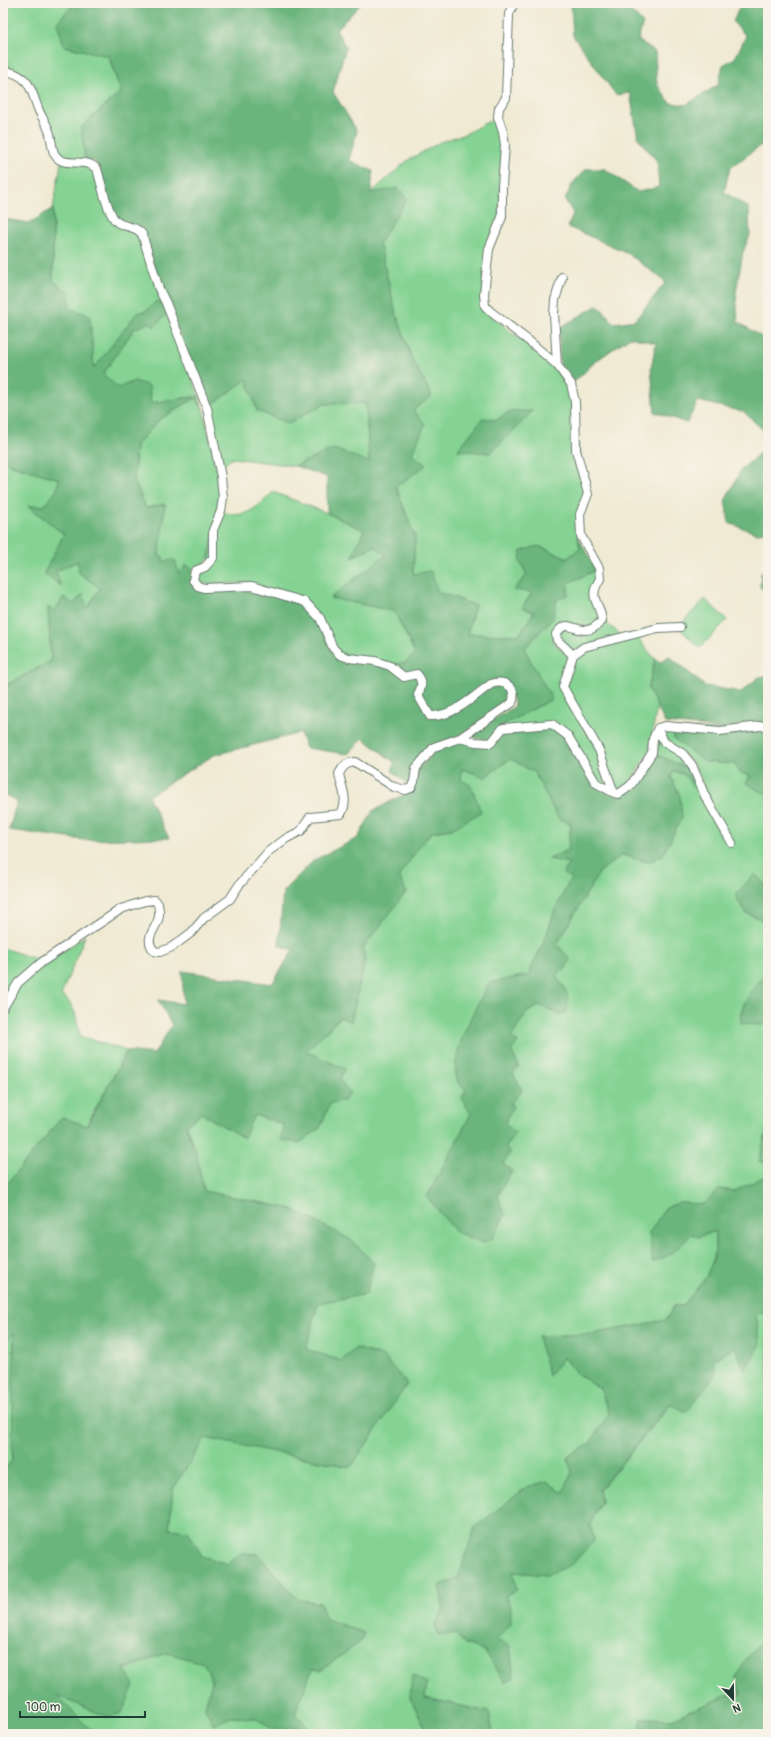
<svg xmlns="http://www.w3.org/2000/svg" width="771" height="1737" font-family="Pangolin,sans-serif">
  <rect width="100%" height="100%" fill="#f7f3e8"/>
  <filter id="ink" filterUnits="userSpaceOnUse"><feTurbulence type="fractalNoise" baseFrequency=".025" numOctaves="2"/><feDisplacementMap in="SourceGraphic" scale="8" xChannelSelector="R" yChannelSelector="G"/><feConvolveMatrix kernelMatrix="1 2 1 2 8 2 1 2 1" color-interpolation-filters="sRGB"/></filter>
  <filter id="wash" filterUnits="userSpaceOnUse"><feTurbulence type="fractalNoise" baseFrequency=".012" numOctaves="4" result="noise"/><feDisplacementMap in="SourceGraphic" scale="16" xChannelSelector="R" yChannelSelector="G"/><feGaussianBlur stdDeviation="0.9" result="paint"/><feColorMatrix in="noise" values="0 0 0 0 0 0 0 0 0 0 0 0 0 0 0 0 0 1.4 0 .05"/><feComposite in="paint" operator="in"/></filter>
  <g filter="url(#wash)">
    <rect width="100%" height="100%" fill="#f0ead3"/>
    <path fill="#84d393" stroke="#528864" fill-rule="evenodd" d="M3,3H75L57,22L64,46L108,56L121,92L81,127L85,159C74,160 67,160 58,153L33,86C23,68 17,74 3,65Z
      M495,118L500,133L502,145L499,217L486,249L482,308L555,368L568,385L572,403L585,494L578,537L580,548L568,558L538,546L520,561C526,573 539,601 533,613C530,621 524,628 519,635L467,634L475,605L438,592L413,574L415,537L396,487L425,424L413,410L432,396L412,359L395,310L379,243L407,199L371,193L407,161L440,142L465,134ZM510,411L532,412L490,453L458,450L483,418L497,420Z
      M61,163L84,165L94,171L109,217L139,236L162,303L156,301L146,311L137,313L94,369L70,308L53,282V208Z
      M167,313L199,396L151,403L135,381L118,388L103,374L134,329L150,322L154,327Z
      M247,379L257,411L288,423L325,404L366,403L369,463L334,449L295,466L233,458L221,466L209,407Z
      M196,398L203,409L218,477L220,498L209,557L203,565L178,575L162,561L159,556L165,504L146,508L134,481L136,445L160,419Z
      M3,457L9,464L59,479L57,490L44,506H28L64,534L44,574L60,585L56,571L78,561L79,573L100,588L87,610L83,595L73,604L64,597L54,612L48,608L51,661L3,687Z
      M273,492L327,513L364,530L353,557L374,546L386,555L331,598L394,611L415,653L405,663L392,664L341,653L252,583L205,584L200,583L196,579L197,574L207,570L216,531L223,512C245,520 258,507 273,492Z
      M596,570C597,583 589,585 591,598C592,606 598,611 599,619C586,633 586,622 575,625C567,628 560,631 553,634V642L570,657L560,688L597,751L608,787L598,781L581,754L501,726L552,699L524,649L553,618L557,599L567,583Z
      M705,599L727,620L700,648L681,630V624Z
      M605,622L621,635L573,651L560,639L559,635L562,631L567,629L575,630Z
      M637,637L655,659L648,688L657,706L649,752L629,783L616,791L567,687L576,657L585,650Z
      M662,730H673L705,762L735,764L751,775L746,783L767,795L768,793V888L755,874L746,913L761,919L768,930V971L745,1002L740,1014L741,1023L762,1025L768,1020V1128L759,1161L768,1163V1175L735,1191L719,1189L704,1204L679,1203L671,1254L693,1233L698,1237L716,1231L714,1258L706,1277L683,1306H674L666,1320L593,1334L538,1336L549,1375L564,1357L577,1374L600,1388L609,1414L589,1445L570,1455L568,1460L572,1472L563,1494L527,1487L510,1500L458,1578L439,1586L444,1609L435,1625L455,1633L465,1644L484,1650L505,1681L496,1640L505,1596L513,1572L547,1575L594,1541L590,1525L601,1501L599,1491L671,1404L687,1412L713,1361L735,1347L745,1369L760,1345L756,1314L768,1310V1640C752,1648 744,1662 736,1677L741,1695L726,1696L672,1719L642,1718L639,1734H493L489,1712L425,1698H410L429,1734H305L310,1728L295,1713L312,1669L322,1670L362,1640L364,1633L326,1619L320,1603L298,1600L258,1554L241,1553L227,1564L202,1556L188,1531L169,1529L173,1489L205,1438L350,1467L407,1384L384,1357L356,1348L341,1361L306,1349L318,1303L366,1294L292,1209L204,1191L196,1153L186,1126L201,1113L244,1138L253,1114L283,1124L320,1128L330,1103L306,1051L341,1017L351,1021L365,960L363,948L406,892L399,876L419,847L432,832L452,829L462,769L485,777L510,759L534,772L558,818L571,824L568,850L550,859L569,863L571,878L554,912L546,937L528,976L489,983L466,1090L462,1098L471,1114L427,1197L498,1195L512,1171L503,1164L506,1147L504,1123L513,1106L509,1105L512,1073L519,1066L511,1051V1038L526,1013L541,1005L558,1014L565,988L556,977L561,968L557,944L600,871L622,855L649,862L680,796L671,777L674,771L685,775L700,795L687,768L655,754L657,735L684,760L708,795L694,764L667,740Z
      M85,936L61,995C75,1003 77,1020 80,1036L127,1051L86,1126L62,1117L3,1189V1013L20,984L45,964Z
      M3,948L39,960L3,1002Z
      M14,1332L12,1460L3,1473V1345Z
      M167,1653L204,1663L212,1681L205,1708L231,1717L255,1718L280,1732L291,1727L303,1734H93V1732L56,1695L108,1717L124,1670Z"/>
    <path fill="#6bb57d" stroke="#457958" d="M75,3H362L336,30L346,47L333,92L357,131L349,160L373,171L371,193L399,188L407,199L379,243L395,310L412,359L432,396L413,410L425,424L412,454L426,465L396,487L415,537L413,574L431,571L438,592L475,605L467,634L519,635L534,612L522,608L532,592L513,590L527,575L520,561L521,551L538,546L568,558L580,548L578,537L596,570L568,583V595L557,599L553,618L524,649L552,699L501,726L490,740L467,737L515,706L506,680C481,676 467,704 446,711C442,713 436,713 431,713L420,695L423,677L408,675L392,664L405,663L415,653L394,611L330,598L386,555L374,546L352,557L364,530L327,513V477L295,466L334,449L369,462L366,403L325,404L288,423L257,411L247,379L209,407L161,288L144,233L118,219L114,214L99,167L94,161L85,159L81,127L121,92L109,56L64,46L57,22Z
      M571,3H631L628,8L643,23L638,40L655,52L657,84L670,103L686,105L718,85L723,65L735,58L746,36L733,22L741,3H768V140L730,168L724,192L749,208L750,235L743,252L736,292L738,322L768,341V532L756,533L729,523L725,501L741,470L763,450V430L744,412L698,401L687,423L655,412L651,368L656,343L630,337L596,361L574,382L560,364L559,328L598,305L614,323L635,320L666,282L626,252L568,227L573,213L565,200L572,184L586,169H605L638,192L659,187L657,161L638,138L630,93L616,95L573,36Z
      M53,208V281L69,293L70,308L90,316L94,368L137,313L146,311L156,301L162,303L167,313L154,327L150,322L134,329L103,374L118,388L135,381L149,386L151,403L199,396L203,409L195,398L160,419L136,445L134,481L146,508L165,504L159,556L164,557L162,561L175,560L179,574L186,565L192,569L195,588L251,589L304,605L318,620L330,649L416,677L429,718L498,685L504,686L511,694L510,702L459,736L432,745L409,785L392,771L395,763L363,738L348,754L306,748L300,733L214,755L148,796L169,838L84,840L9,830L17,801L3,794V687L51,661L48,607L54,612L64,597L73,604L83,594L87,609L100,588L79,573L78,561L56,571L61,586L44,573L64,534L28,506H44L57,490L59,479L9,464L3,457V219L30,223Z
      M510,411H533L490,453L458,450L483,418L497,420Z
      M768,568V593L760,587L761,573Z
      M669,656L705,686L741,692L759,677L768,676V722L721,728L665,723L648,688L655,659L661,662Z
      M551,727L566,738L594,785L619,797L655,754L687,768L701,798L685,775L674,771L671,777L680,796L682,817L663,855L649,862L622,855L600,871L557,944L570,959L565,970L561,968L556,977C566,989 571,996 566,1013L558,1014L540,1005L526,1013L511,1038L518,1042L511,1051L519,1066L513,1073L522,1091L510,1104L513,1106L505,1123L515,1133L506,1147L510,1153L503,1164L512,1171L498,1195L505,1215L493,1238L482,1243L456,1232L427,1197L471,1114L462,1098L466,1090C464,1088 461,1086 459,1084C445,1060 477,1005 489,983L528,975L546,937L554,912L571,878L563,874L569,863L549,859L568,850L571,824L558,818L534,772L510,759L485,777L462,769L461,780L471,785L481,812L452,829L432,832L419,847L399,876L406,892L363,948L365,960L351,1022L340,1017L306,1051L345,1069L340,1080L350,1093L344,1101L330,1103L320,1128L299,1143L281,1140L283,1124L254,1115L244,1138L201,1113L186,1126L196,1153L204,1191L292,1209L351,1240L374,1263L366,1294L318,1303L306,1349L341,1361L356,1348L384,1357L407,1384L351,1467L205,1438L173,1489L169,1529L188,1531L202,1556L227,1564L241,1553L258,1554L298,1600L320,1603L326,1619L364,1633L362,1640L322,1670L312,1669L295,1713L310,1728L305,1734L291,1727L280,1732L255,1718L231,1717L214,1725L205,1708L212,1681L204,1663L167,1653L124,1669L134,1685L122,1713L108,1717L57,1696L93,1732V1734H3V1473L12,1460L14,1333L3,1345V1189L62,1117L87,1126L127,1051L154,1054L172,1025L158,1000L184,1004L182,971L272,984L293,950L279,945L283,891L314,860L358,838L373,811L412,790L419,769L436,750L460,741L491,746L504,731Z
      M768,728L767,795L746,783L751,776L739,772L735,764L705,762L674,739L673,730Z
      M755,874L768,888V930L761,919L746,913L735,895Z
      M768,971V1020L762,1025L741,1023C739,1004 756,985 768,971Z
      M767,1128H768V1163L759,1161Z
      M768,1175V1310L756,1314L760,1345L745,1370L735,1347L713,1360L716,1373L687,1412L670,1404L599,1490L601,1501L590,1525L594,1541L571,1565L547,1575L513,1572L517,1590L505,1596L511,1607V1624L496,1640L510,1646L514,1678L505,1682L484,1650L465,1644L455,1633L439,1636L435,1625L444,1609L439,1586L458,1578L475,1527L527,1487L547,1481L563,1493L572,1472L568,1460L570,1455L589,1445L609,1414L600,1388L577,1374L564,1357L549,1376L538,1336L593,1334L666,1320L674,1306H683L706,1277L714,1258L716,1231L698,1237L692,1234L671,1254L653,1262L649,1233L666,1207L679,1203L704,1204L719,1189L735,1191Z
      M768,1640V1734H639L642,1718L672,1719L726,1696L741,1695L736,1677C744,1662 752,1648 768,1640Z
      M412,1675L427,1683L425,1698L489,1712L493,1734H429L410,1698Z"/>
  </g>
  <g filter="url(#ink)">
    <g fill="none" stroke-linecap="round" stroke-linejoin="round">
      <defs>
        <path id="minor" d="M514,3L509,14L506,98L499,108L498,117L503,132L505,145L502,186V217L489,249L484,294L485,306L491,312L529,341L557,365L571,384L575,402L576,450L588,494L580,514L581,536L599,568L600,579C587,599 600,601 602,621C597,625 593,630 586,630C573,631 567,618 556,634L557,640L573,655
          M7,71C32,78 30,89 39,111C42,118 47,124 49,131C52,138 51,148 55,155C64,169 85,156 97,169C101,181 107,214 117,222C125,228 135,225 142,234L159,289L166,303L207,408L221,477L223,498L221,511L213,530V558L205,567L195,571L193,580L198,586L204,588L252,586L305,602L320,618L333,648L340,655L349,658L375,661L390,666L404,677L417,674C423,681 422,686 418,695L430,716C452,718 474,696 491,684C505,679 518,688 512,703L460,738
          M557,365L554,314L555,300L562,277
          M658,728L664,742L683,754L692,765L705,796L732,843
          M614,793L599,750L563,687L573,655L584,647L658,628L680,627
          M3,1008L18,983L42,962L121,909L145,901L155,900L158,904C159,909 160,915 158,920C154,932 144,938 154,951L160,952L172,947L191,933L204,918L230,899L239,885L269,851L287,838L301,831L310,817L341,814C349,800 342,789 339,774C343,766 346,763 355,762L394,787L406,790L411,788L414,782L416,768L434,747L460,738L476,742L491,743L503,728L552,724L568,736L596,783L614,793L619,794L631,785L652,753L653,739L658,728L665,726L720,731L768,725"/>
      </defs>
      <use href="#minor" stroke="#687a6c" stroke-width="10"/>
      <use href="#minor" stroke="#fff" stroke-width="8"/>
    </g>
  </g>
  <rect width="771" height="1737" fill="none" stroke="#f7f3e8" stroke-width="16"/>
  <g transform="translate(733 1699) rotate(158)" stroke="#f7f3e8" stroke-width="3" paint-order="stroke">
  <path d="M0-3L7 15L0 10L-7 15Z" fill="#1f3d34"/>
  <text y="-6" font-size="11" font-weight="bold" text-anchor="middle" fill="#1f3d34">N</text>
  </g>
  <path d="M20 1711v6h125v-6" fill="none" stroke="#1f3d34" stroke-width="2"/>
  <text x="26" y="1711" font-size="12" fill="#1f3d34" stroke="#f7f3e8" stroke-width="3" paint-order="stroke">100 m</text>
</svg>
